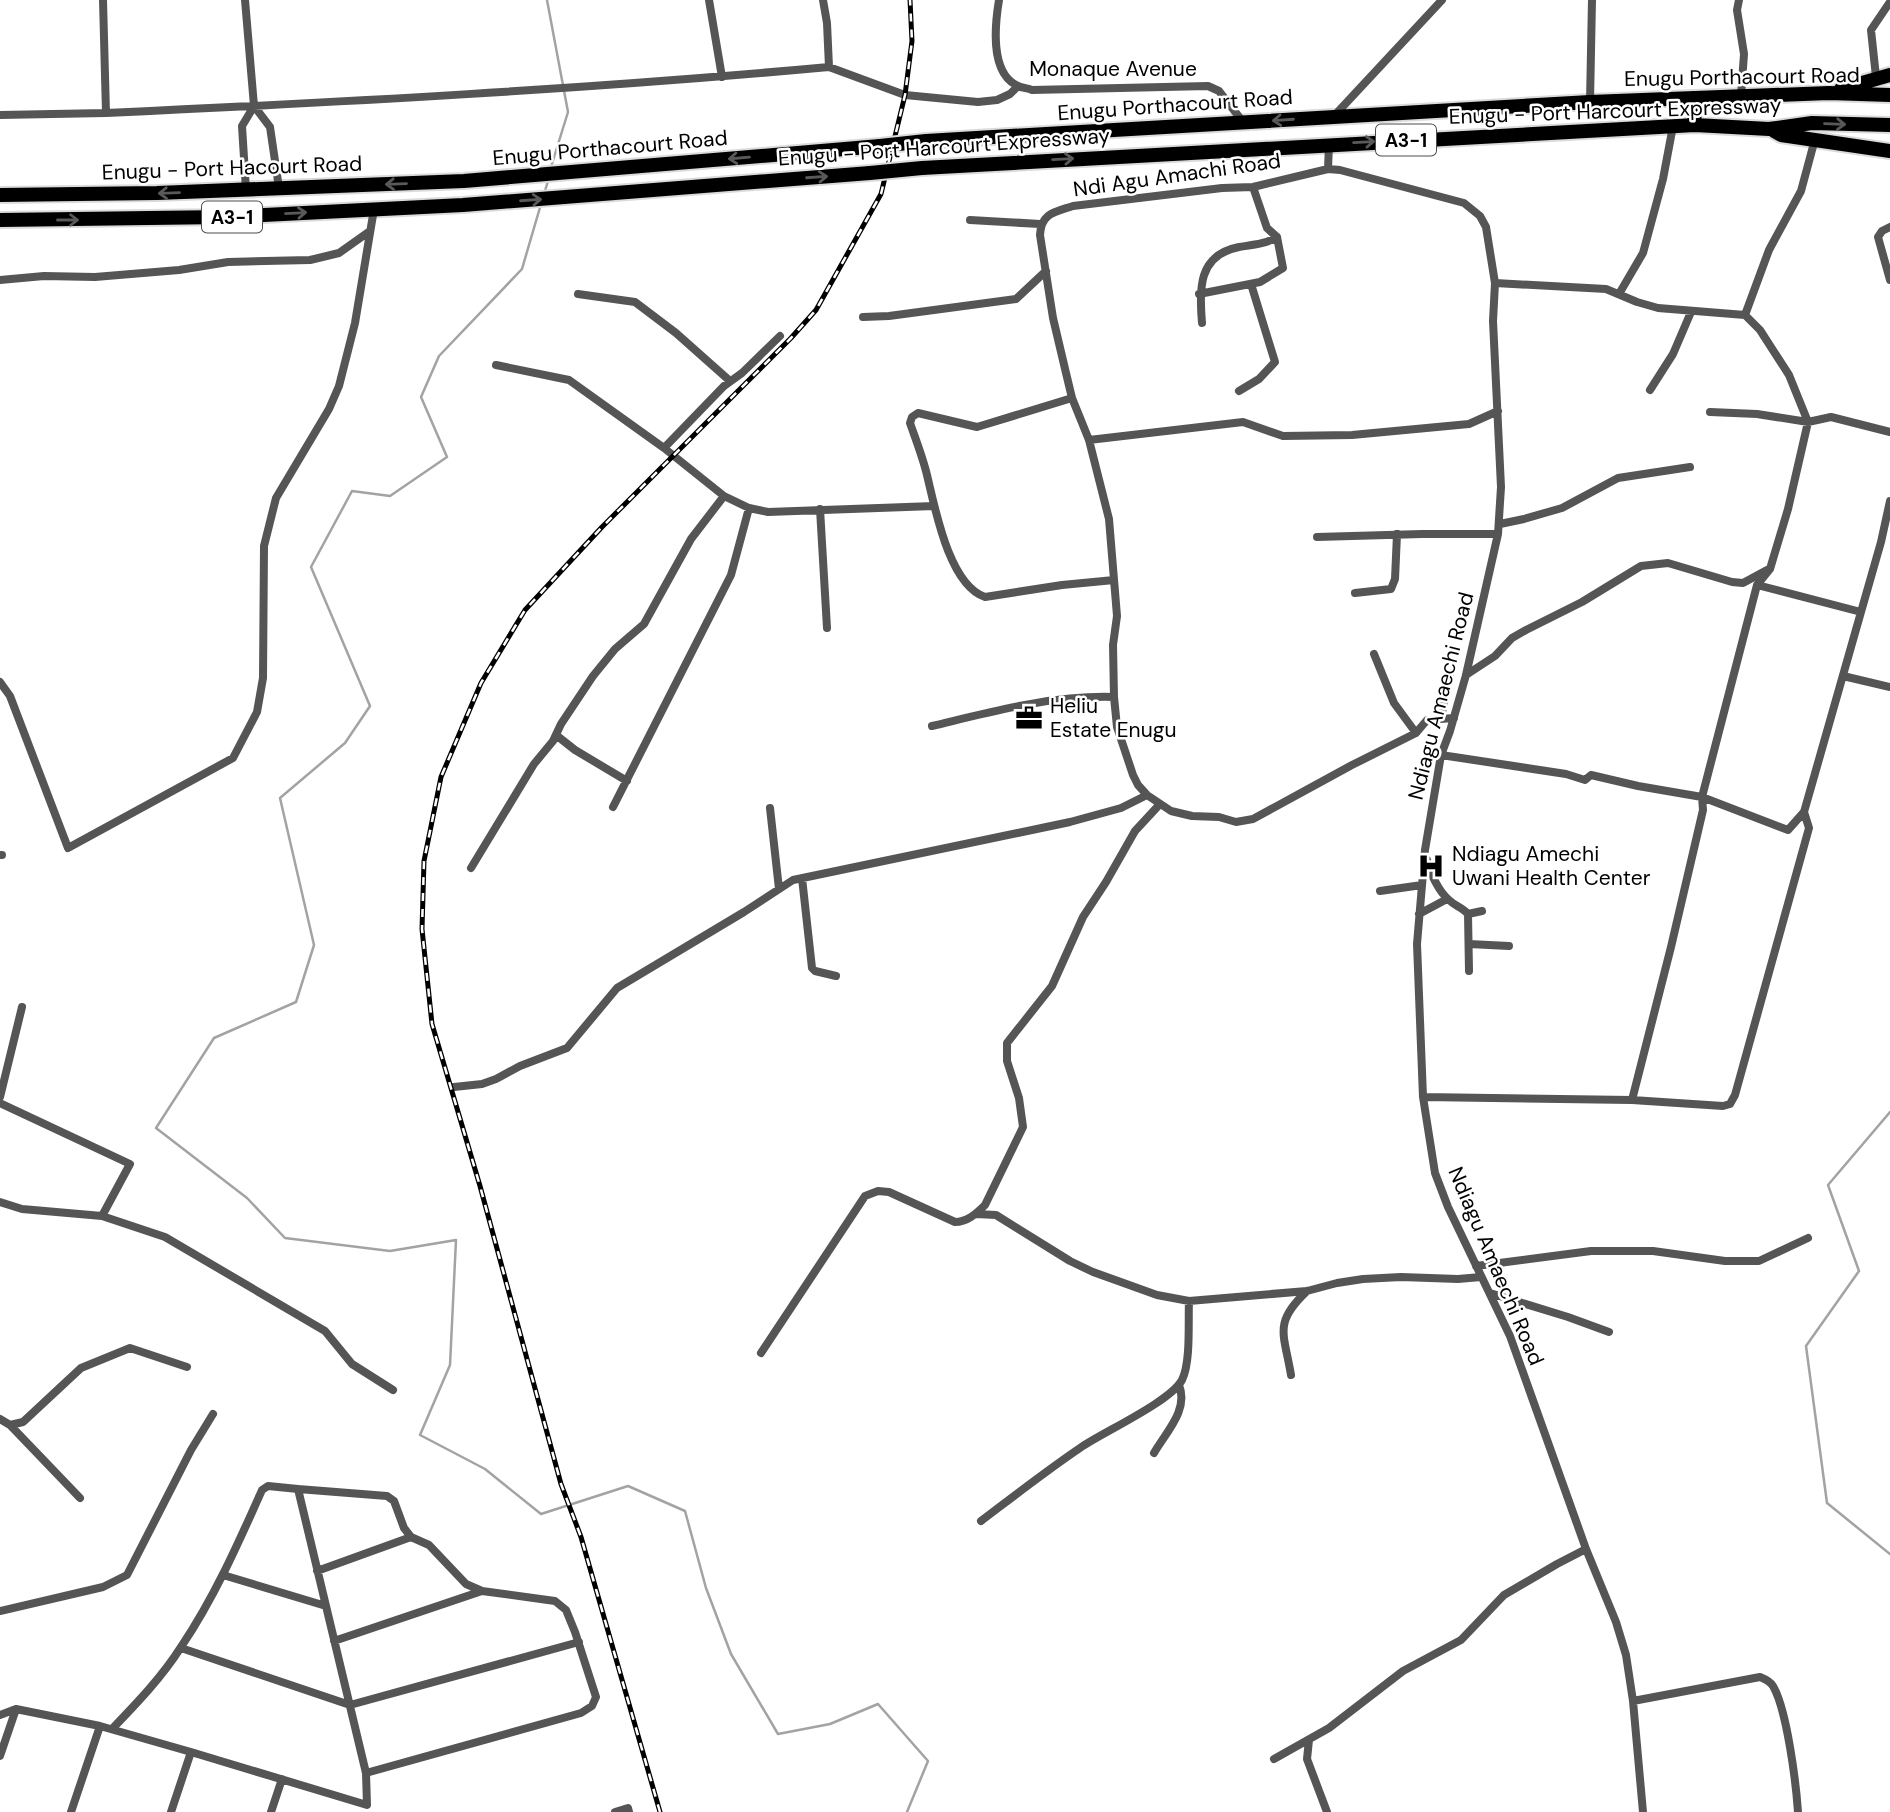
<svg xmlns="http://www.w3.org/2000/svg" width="1890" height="1812" font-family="'DM Sans',sans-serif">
  <rect width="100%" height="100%" fill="#fff"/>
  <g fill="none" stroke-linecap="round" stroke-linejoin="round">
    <path stroke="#a3a3a3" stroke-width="2.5" d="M547,0L568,112L551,167
      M544,194L548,181
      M541,204L522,269L439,356L421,397L447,457L390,496L352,491L311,567L370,706L345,743L280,798L314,945L296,1002L214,1038L156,1128L247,1198L285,1238L390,1251L456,1240L450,1365L420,1435L485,1469L541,1514L628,1486L685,1511L706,1588L731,1654L778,1734L830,1724L878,1704L928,1761L907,1812
      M1890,1112L1828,1185L1859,1271L1806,1346L1827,1503L1890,1554"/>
    <defs>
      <path id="highway" d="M1841,89L1890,75
        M1693,98L1695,125
        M1774,131L1781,135L1890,151
        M926,141L1590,102L1829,93L1890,95
        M922,168L1695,125L1769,129L1812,123L1890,125
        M0,195L157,193L464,181L880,146
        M0,220L224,217L463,205L870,173"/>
    </defs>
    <use href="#highway" stroke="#dbdbdb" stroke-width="18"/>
    <path stroke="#555" stroke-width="8" d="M103,0L106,113C347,102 588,89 829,67
      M245,0L254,106L242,126L246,190
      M709,0L722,77
      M823,0L827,23L829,67L905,95L978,102L997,100L1010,94L1018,86
      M999,0C995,24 990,71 1016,85C1021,88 1027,88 1032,90L1208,86L1219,91L1243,122
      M1739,0L1737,10L1744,54L1741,96
      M1876,77L1871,30L1890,2
      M1590,102L1592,0
      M254,106L270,127L279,188
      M0,115L106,113
      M1334,116L1442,0
      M1328,169L1329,144
      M970,220L1040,224
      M1890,227L1882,231L1878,237L1890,280
      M0,280L44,276L95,277L179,270L228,262L310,260L339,253L370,231
      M1495,283L1606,289L1637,302L1658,308L1745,315
      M578,294L635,302L676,333L730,381
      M1199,294L1260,282L1283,268L1277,237
      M1619,294L1643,253L1663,179L1673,126
      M863,317L889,316L1016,299L1046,271
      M1202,323C1199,289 1198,255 1239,247C1252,245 1266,244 1277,237L1267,228L1253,187
      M496,365L569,380L664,448L724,496
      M1650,390L1673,354L1691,312
      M1239,391L1259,379L1275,362L1251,284
      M1072,398L977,427L918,413L912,417L910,423C916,440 923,458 927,475C935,508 949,585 985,597L1062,585L1114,580
      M1710,412L1757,414L1808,422L1831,417L1890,432
      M1089,440L1243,422L1283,436L1352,435L1469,424L1498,411
      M664,448L724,386L742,373L780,336
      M820,509L827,628
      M1500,524L1524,519L1562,508L1618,478L1690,467
      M1317,537L1422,534H1498
      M1355,593L1391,589L1395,579L1397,534
      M1861,612L1881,542L1890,501
      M1374,654L1394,703L1416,733
      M1466,675L1495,656L1512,638L1526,630L1582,602L1641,566L1668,563L1732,582L1743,583L1767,570
      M1843,676L1890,687
      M0,682L10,696L68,848L233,758L257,712L263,678L264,546L276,498L329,409L339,386L355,323L374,209
      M1441,718L1450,673
      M1454,718L1427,720L1416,733L1352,765L1253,819L1236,822L1219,817L1192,816L1171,811L1147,795L1138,785L1133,775L1117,727L1114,697L1113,645L1117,616L1109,519L1089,440L1072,398L1066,373L1053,318L1040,235C1041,213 1055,212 1073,206L1222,188L1253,187L1328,169L1340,170L1464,203L1480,216L1486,227L1495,283L1493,321L1501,487L1498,534L1466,675L1450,731L1441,755L1425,850L1417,944L1423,1097L1435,1173L1448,1207L1510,1336L1586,1549L1616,1622L1626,1655L1633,1701L1643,1812
      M932,726C991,712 1052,695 1114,697
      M556,735L575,750L627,781
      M1441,755L1566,774L1585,780L1591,775L1638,786L1702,797L1788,830L1804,812
      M613,807L731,575L749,508
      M770,808L779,889
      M0,855H2
      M1427,860C1430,873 1439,892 1449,900C1455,906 1462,907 1468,914L1469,971
      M471,868L534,764L553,741L561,724L593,676L615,649L644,624L691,539L724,496L749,508L768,512L934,506
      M802,878L812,968L815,971L836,976
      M1380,891L1422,885
      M1419,914L1447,899
      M1468,914L1482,911
      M1469,944L1509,946
      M454,1087L482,1084L496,1079L520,1066L567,1048L617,988L744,912L793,880L1070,822L1121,808L1147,795
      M0,1097L22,1007
      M1423,1097L1632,1100L1723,1106L1730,1104L1735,1095L1809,828L1804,812L1861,612L1757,585
      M1632,1100L1671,947L1703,810L1702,797L1757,585L1770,569L1788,509L1808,422L1789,375L1760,330L1745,315L1769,250L1801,191L1815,139
      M0,1103L130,1164L102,1216
      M0,1202L22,1209L102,1216L165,1237L325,1331L352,1364L393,1390
      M976,1214L996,1215L1070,1261L1093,1272L1157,1295L1189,1301L1307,1291L1337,1283L1363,1279L1401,1277L1458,1279L1481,1277
      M1476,1266L1591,1251H1653L1725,1261H1759L1808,1238
      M1490,1293L1568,1317L1609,1332
      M761,1353L865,1196L878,1191L889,1192L955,1222C967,1222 976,1214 985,1205L1023,1127L1019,1098L1007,1061V1043L1052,986L1083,917L1106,882L1135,831L1160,804
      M1291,1375C1284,1333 1273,1323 1307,1291
      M0,1419L10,1425L23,1422L81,1368L130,1348L187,1367
      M10,1425L80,1498
      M1154,1453C1166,1432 1189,1410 1179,1385
      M981,1521C1014,1496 1046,1471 1080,1448C1103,1432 1170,1402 1182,1380C1191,1362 1188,1322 1189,1301
      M317,1571L411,1537
      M223,1575L326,1606
      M0,1611L103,1587L127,1575L191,1450L213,1414
      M334,1641L482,1591
      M181,1648L350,1705L579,1642
      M1633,1701L1760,1677C1765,1679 1770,1681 1773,1686C1787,1710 1796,1783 1798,1812
      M0,1715L16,1709L100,1726L191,1752L171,1812
      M112,1729C137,1703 162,1677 181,1647C214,1598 238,1544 262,1490L268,1486L298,1489
      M1309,1740L1307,1759L1327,1812
      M191,1752L367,1805L366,1773L298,1489L387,1496L394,1501L404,1528L411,1537L429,1545L466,1584L482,1591L555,1601L566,1610L575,1632L596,1697L592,1706L581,1713L366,1773
      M0,1756L16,1709
      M1274,1759L1329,1728L1403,1671L1461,1640L1504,1595L1557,1564L1586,1549
      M71,1812L100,1726
      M271,1812L282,1779
      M615,1812L628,1808L629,1812"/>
    <use href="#highway" stroke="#000" stroke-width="14"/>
    <defs>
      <path id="rail" d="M660,1812L581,1537L561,1484L480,1186L432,1024L422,929L424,861L441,777L481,683L525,610L602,527L791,338L816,310L881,194L905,95L912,41L910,0"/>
    </defs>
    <use href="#rail" stroke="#000" stroke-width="5"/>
    <use href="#rail" stroke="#fff" stroke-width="2.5" stroke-dasharray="8" stroke-linecap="butt"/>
    <defs>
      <path id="highway-bridge" d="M880,146L926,141
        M870,173L922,168"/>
    </defs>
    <use href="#highway-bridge" stroke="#dbdbdb" stroke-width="18" stroke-linecap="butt"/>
    <use href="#highway-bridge" stroke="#000" stroke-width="14"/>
  </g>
  <defs><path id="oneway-shaft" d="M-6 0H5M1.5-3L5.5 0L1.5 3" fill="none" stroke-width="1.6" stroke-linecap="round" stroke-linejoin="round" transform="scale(1.75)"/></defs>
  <g stroke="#595959">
    <use href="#oneway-shaft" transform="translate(1283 120) rotate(176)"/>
    <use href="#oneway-shaft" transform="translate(1835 124) rotate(2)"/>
    <use href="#oneway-shaft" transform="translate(1364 142) rotate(-3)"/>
    <use href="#oneway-shaft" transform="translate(739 158) rotate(175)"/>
    <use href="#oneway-shaft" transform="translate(1063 159) rotate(-3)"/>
    <use href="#oneway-shaft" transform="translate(817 177) rotate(-4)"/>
    <use href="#oneway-shaft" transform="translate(396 184) rotate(178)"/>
    <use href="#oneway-shaft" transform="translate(169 193) rotate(178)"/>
    <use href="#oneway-shaft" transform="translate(531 200) rotate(-4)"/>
    <use href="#oneway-shaft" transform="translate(296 213) rotate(-3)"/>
    <use href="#oneway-shaft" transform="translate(68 220)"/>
  </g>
  <defs>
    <symbol id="office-bare" viewBox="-9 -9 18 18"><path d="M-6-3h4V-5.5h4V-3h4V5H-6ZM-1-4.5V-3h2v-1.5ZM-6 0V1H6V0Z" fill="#000" stroke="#fff" stroke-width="2.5" paint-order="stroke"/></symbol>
    <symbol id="hospital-bare" viewBox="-9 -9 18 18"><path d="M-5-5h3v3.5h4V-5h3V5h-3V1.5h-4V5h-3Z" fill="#000" stroke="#fff" stroke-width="2.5" paint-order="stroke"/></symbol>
  </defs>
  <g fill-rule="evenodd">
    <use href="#office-bare" x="1010" y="699" width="38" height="38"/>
    <use href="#hospital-bare" x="1412" y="847" width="38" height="38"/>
  </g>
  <g text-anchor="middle" stroke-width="5" stroke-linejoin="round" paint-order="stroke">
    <g fill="#fff" stroke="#4c4c4c" stroke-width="2">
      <rect x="1376" y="124.5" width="60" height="31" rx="5"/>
      <rect x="202" y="201.5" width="60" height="31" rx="5"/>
    </g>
    <g font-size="19" font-weight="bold" fill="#000">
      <text x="1406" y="147">A3-1</text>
      <text x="232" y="224">A3-1</text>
    </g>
    <g font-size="21" fill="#000" stroke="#fff">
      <text x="1113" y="76">Monaque Avenue</text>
      <text transform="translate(1742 77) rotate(-1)" y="7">Enugu Porthacourt Road</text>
      <text transform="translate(1175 105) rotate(-4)" y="7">Enugu Porthacourt Road</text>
      <text transform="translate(1615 111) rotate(-2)" y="7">Enugu - Port Harcourt Expressway</text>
      <text transform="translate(944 147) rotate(-4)" y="7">Enugu - Port Harcourt Expressway</text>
      <text transform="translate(610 148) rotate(-5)" y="7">Enugu Porthacourt Road</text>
      <text transform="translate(232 168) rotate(-2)" y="7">Enugu - Port Hacourt Road</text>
      <text transform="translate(1177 175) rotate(-8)" y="7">Ndi Agu Amachi Road</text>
      <text transform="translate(1441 696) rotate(-76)" y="7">Ndiagu Amaechi Road</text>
      <text transform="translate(1496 1266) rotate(67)" y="7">Ndiagu Amaechi Road</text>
    </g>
    <g font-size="21" fill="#000" stroke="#fff" text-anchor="start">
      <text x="1050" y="713">Heliu<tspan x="1050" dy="24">Estate Enugu</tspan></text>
      <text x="1452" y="861">Ndiagu Amechi<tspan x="1452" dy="24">Uwani Health Center</tspan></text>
    </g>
  </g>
</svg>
